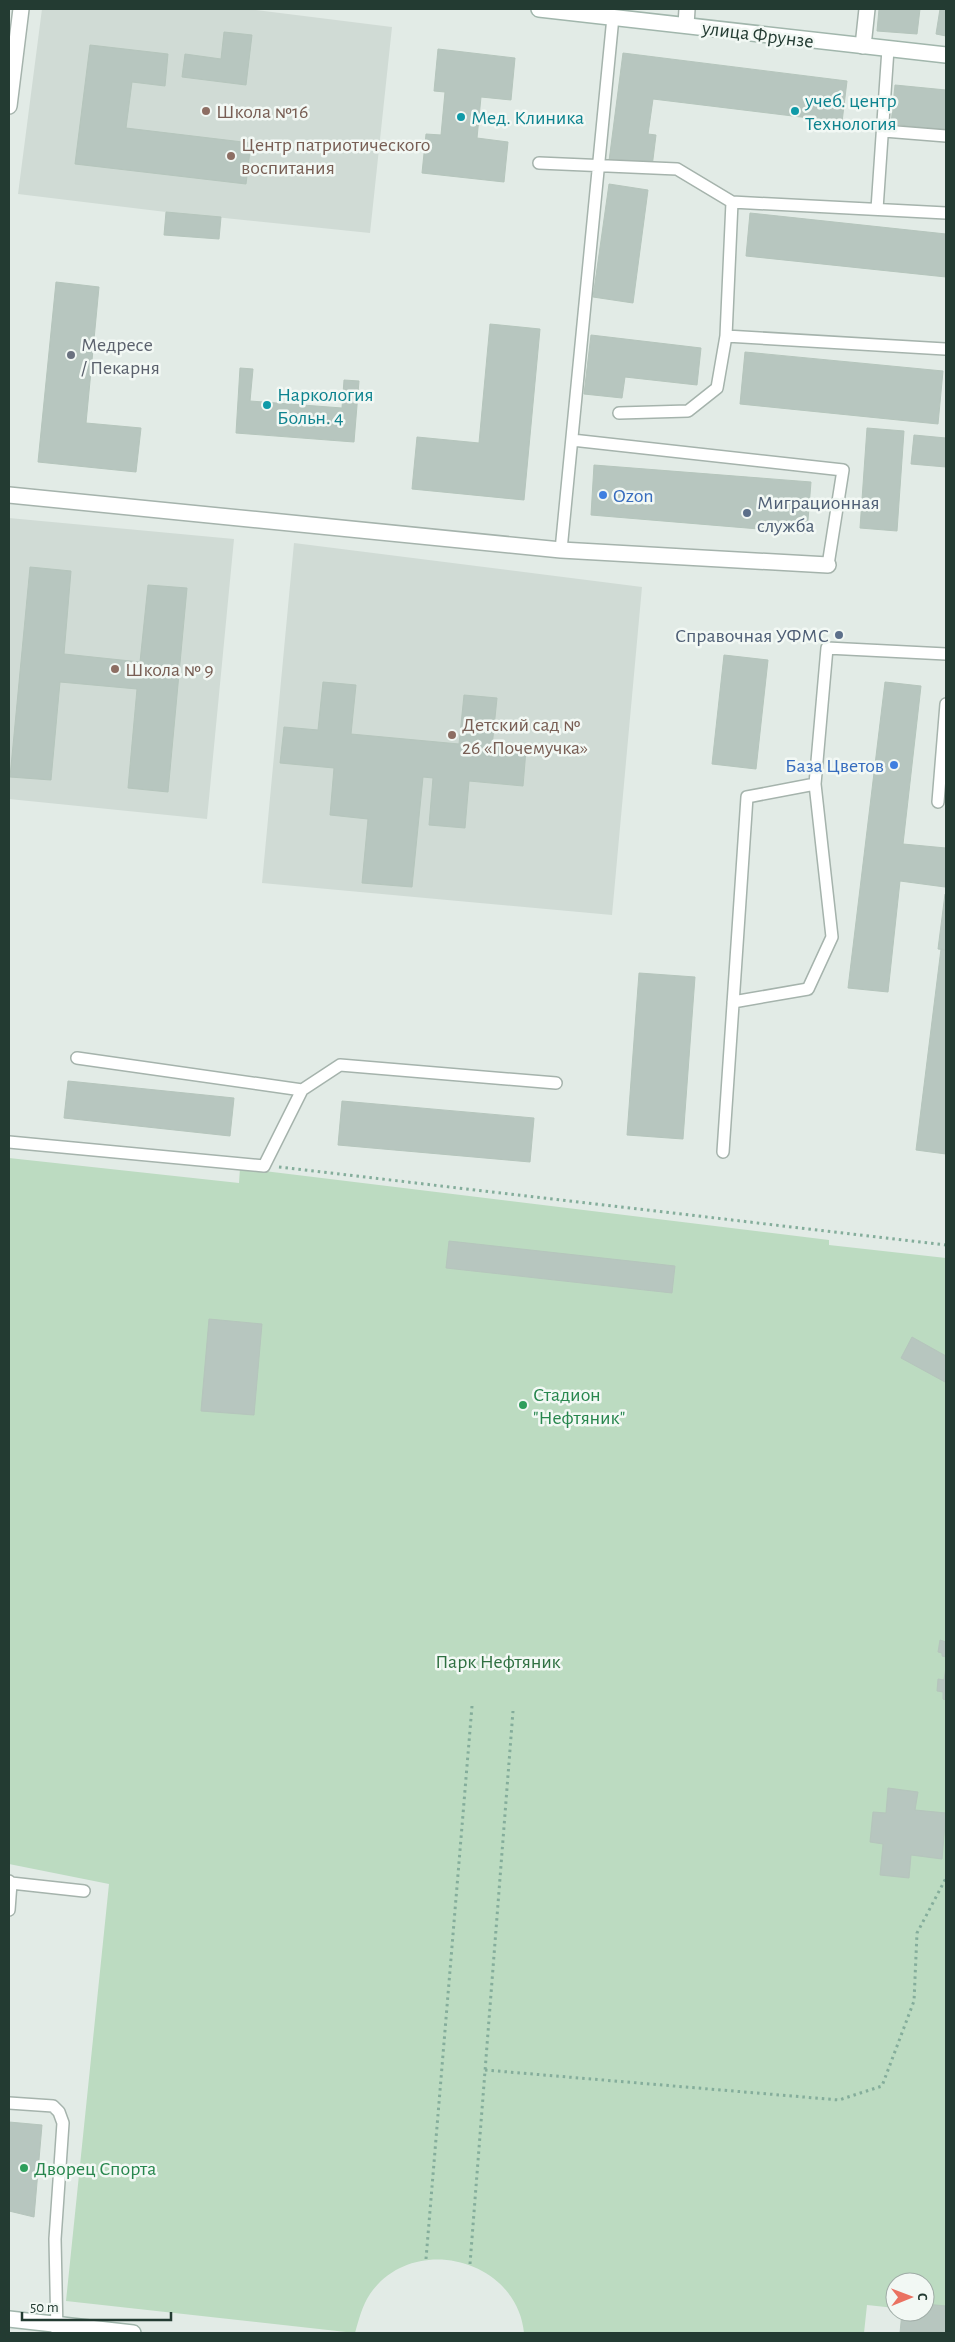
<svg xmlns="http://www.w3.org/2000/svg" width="955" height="2342" font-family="'Alegreya Sans',sans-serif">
  <rect width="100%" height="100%" fill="#e2ebe6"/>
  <path fill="#d0dbd5" d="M42,9H247L392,27L370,233L166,212L18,194Z
    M9,518L234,539L207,819L9,799Z
    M294,543L642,587L612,915L262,883Z"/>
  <path fill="#bcdbc1" d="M9,1158L239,1183L240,1168L829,1240V1245L946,1258V2313L925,2311V2282H895V2308L867,2305L864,2333H524C517,2259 413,2232 370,2294C362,2306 359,2319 355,2333L66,2301L109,1884L9,1864Z"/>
  <path fill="#b7c6bf" stroke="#b5c5bc" d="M879,9H920L917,34L877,31Z
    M940,9H946V36L936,34Z
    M224,32L252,35L246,85L182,77L185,54L221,59Z
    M90,45L168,54L165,86L132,82L126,128L251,143L246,184L75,164Z
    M438,49L515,58L511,100L481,97L477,138L508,142L504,182L422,173L426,134L441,135L445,92L434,91Z
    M623,53L847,81L842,122L653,99L648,134L656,135L652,167L609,161Z
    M895,85L946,90V130L891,124Z
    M609,184L648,190L633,303L593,297Z
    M166,212L221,217L219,239L164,235Z
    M750,213L946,234V277L746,256Z
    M56,282L99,287L86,423L141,428L136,472L38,462Z
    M490,324L540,329L524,500L412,489L417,437L479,443Z
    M591,335L701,348L697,385L625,377L622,398L584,394Z
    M745,352L943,371L938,424L740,404Z
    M240,368L253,369L250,401L342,408L344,380L359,381L354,442L236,433Z
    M867,428L904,431L897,531L860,528Z
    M914,435L946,438V467L911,464Z
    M594,465L811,482L807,533L591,515Z
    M30,567L71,571L64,654L140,662L148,585L187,588L168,792L128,788L137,689L60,682L51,780L10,777Z
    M724,655L768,660L756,769L712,764Z
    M323,682L356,685L351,734L459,744L464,695L497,698L492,747L526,750L523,786L469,781L465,828L429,825L433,778L423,777L412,887L362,883L368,819L330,815L334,768L280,763L284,727L318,730Z
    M885,682L921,686L903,844L946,848L945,887L900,881L888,992L848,988Z
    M945,894H946V950L938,949Z
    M941,949L946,950V1154L916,1150Z
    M639,973L695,977L683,1139L627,1135Z
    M68,1081L234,1098L230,1136L64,1118Z
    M342,1101L534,1118L530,1162L338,1145Z
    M449,1241L675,1266L672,1293L446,1268Z
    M209,1319L262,1324L254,1415L201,1411Z
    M912,1337L946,1356L945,1382L901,1358Z
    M940,1640L946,1642V1657L942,1656V1653L938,1652Z
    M946,1667V1700L943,1699V1692L937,1691L938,1679L944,1680Z
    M888,1788L918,1792L915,1810L946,1813L942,1859L911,1855L909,1878L880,1875L883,1844L870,1842L873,1812L886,1813Z
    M9,2122L42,2125L34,2217L9,2211Z
    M925,2304L946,2306V2333H900L902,2312H925Z"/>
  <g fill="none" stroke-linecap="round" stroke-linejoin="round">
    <defs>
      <path id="service" d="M884,131L946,136
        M539,163L677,169L732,202L946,213
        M877,209L888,49
        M726,336L945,349
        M619,413L688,411L717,388L726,336L732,202
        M572,440L843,470L828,565
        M561,550L613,17
        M938,802L946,704
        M733,1002L808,989L832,937L815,784L827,648L946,654
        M77,1058L302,1090
        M9,1142L264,1166L302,1090L340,1065L556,1083
        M723,1152L747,797L815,784
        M9,1881L11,1883L9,1910
        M11,1883L84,1891
        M9,2103L53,2106L59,2112L63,2123L55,2239L57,2333"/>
      <path id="minor" d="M686,25L687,9
        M863,46L867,9
        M9,495L561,550L828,565"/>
      <path id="tertiary" d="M9,106L21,9"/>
      <path id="secondary" d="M539,9L946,55
        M9,2319L133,2333"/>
    </defs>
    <use href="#service" stroke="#a5b3ac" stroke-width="14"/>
    <use href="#minor" stroke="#a5b3ac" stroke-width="18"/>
    <use href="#tertiary" stroke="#a5b3ac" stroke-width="18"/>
    <use href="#secondary" stroke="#a1b6ac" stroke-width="18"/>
    <path stroke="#84ad9b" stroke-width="3" stroke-dasharray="2.5 4" stroke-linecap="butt" d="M279,1167L946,1245
      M485,2070L839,2100L882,2086L914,2001L917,1933L946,1878
      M426,2259L472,1706
      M470,2264L513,1711"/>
    <use href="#service" stroke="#fff" stroke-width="11"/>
    <use href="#minor" stroke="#fff" stroke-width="15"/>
    <use href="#tertiary" stroke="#fff" stroke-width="15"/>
    <use href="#secondary" stroke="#fff" stroke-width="15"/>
  </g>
  <g fill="#8d6e63" stroke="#f2f8f4" stroke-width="2">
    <circle cx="206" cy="111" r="5"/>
    <circle cx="231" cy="156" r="5"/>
    <circle cx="115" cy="669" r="5"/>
    <circle cx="452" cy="735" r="5"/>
  </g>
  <g fill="#0f9aa8" stroke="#f2f8f4" stroke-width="2">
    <circle cx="795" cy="111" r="5"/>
    <circle cx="461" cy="117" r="5"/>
    <circle cx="267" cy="405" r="5"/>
  </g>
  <circle fill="#6b7280" stroke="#f2f8f4" stroke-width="2" cx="71" cy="355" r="5"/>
  <g fill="#3f7fe0" stroke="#f2f8f4" stroke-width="2">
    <circle cx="603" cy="495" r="5"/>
    <circle cx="894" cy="765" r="5"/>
  </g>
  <g fill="#5c6f8a" stroke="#f2f8f4" stroke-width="2">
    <circle cx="747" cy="513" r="5"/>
    <circle cx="839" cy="635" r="5"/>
  </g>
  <g fill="#2e9e5b" stroke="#f2f8f4" stroke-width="2">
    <circle cx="523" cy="1405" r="5"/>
    <circle cx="24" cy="2168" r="5"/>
  </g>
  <g text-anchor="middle" stroke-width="5" stroke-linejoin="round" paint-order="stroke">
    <g font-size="20" fill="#233b32" stroke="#f2f8f4">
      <text transform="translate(758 34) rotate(7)" y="7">улица Фрунзе</text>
    </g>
    <g font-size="20" fill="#0d838f" stroke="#f2f8f4" text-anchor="start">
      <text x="805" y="107">учеб. центр<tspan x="805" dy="23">Технология</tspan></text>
      <text x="471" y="124">Мед. Клиника</text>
      <text x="277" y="401">Наркология<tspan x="277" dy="23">Больн. 4</tspan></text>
    </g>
    <g font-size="20" fill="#785e54" stroke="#f2f8f4" text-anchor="start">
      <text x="216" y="118">Школа №16</text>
      <text x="241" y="151">Центр патриотического<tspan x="241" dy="23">воспитания</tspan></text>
      <text x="125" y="676">Школа № 9</text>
      <text x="462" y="731">Детский сад №<tspan x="462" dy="23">26 «Почемучка»</tspan></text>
    </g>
    <g font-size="20" fill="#5b616d" stroke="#f2f8f4" text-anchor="start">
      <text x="81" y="351">Медресе<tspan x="81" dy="23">/ Пекарня</tspan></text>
    </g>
    <g font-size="20" fill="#366cbe" stroke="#f2f8f4" text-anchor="start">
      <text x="613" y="502">Ozon</text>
      <text x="884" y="772" text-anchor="end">База Цветов</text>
    </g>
    <g font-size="20" fill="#4e5e75" stroke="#f2f8f4" text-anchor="start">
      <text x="757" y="509">Миграционная<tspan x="757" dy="23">служба</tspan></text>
      <text x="829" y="642" text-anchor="end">Справочная УФМС</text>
    </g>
    <g font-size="20" fill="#27864d" stroke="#f2f8f4" text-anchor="start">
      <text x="533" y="1401">Стадион<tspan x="533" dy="23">"Нефтяник"</tspan></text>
      <text x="34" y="2175">Дворец Спорта</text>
    </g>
    <g font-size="20" fill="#2f7041" stroke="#f2f8f4">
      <text x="498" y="1668">Парк Нефтяник</text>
    </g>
  </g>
  <rect width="955" height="2342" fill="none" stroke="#233b32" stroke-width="20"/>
  <g transform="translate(910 2297) rotate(89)"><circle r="24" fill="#f2f8f4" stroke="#9faca6"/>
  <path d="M0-4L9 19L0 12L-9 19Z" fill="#ea7261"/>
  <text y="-8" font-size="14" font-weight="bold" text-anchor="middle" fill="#233b32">С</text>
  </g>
  <path d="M22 2312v8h149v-8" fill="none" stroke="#233b32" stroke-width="2.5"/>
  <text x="30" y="2312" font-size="15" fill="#233b32" stroke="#f2f8f4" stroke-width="4" paint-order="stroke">50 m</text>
</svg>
